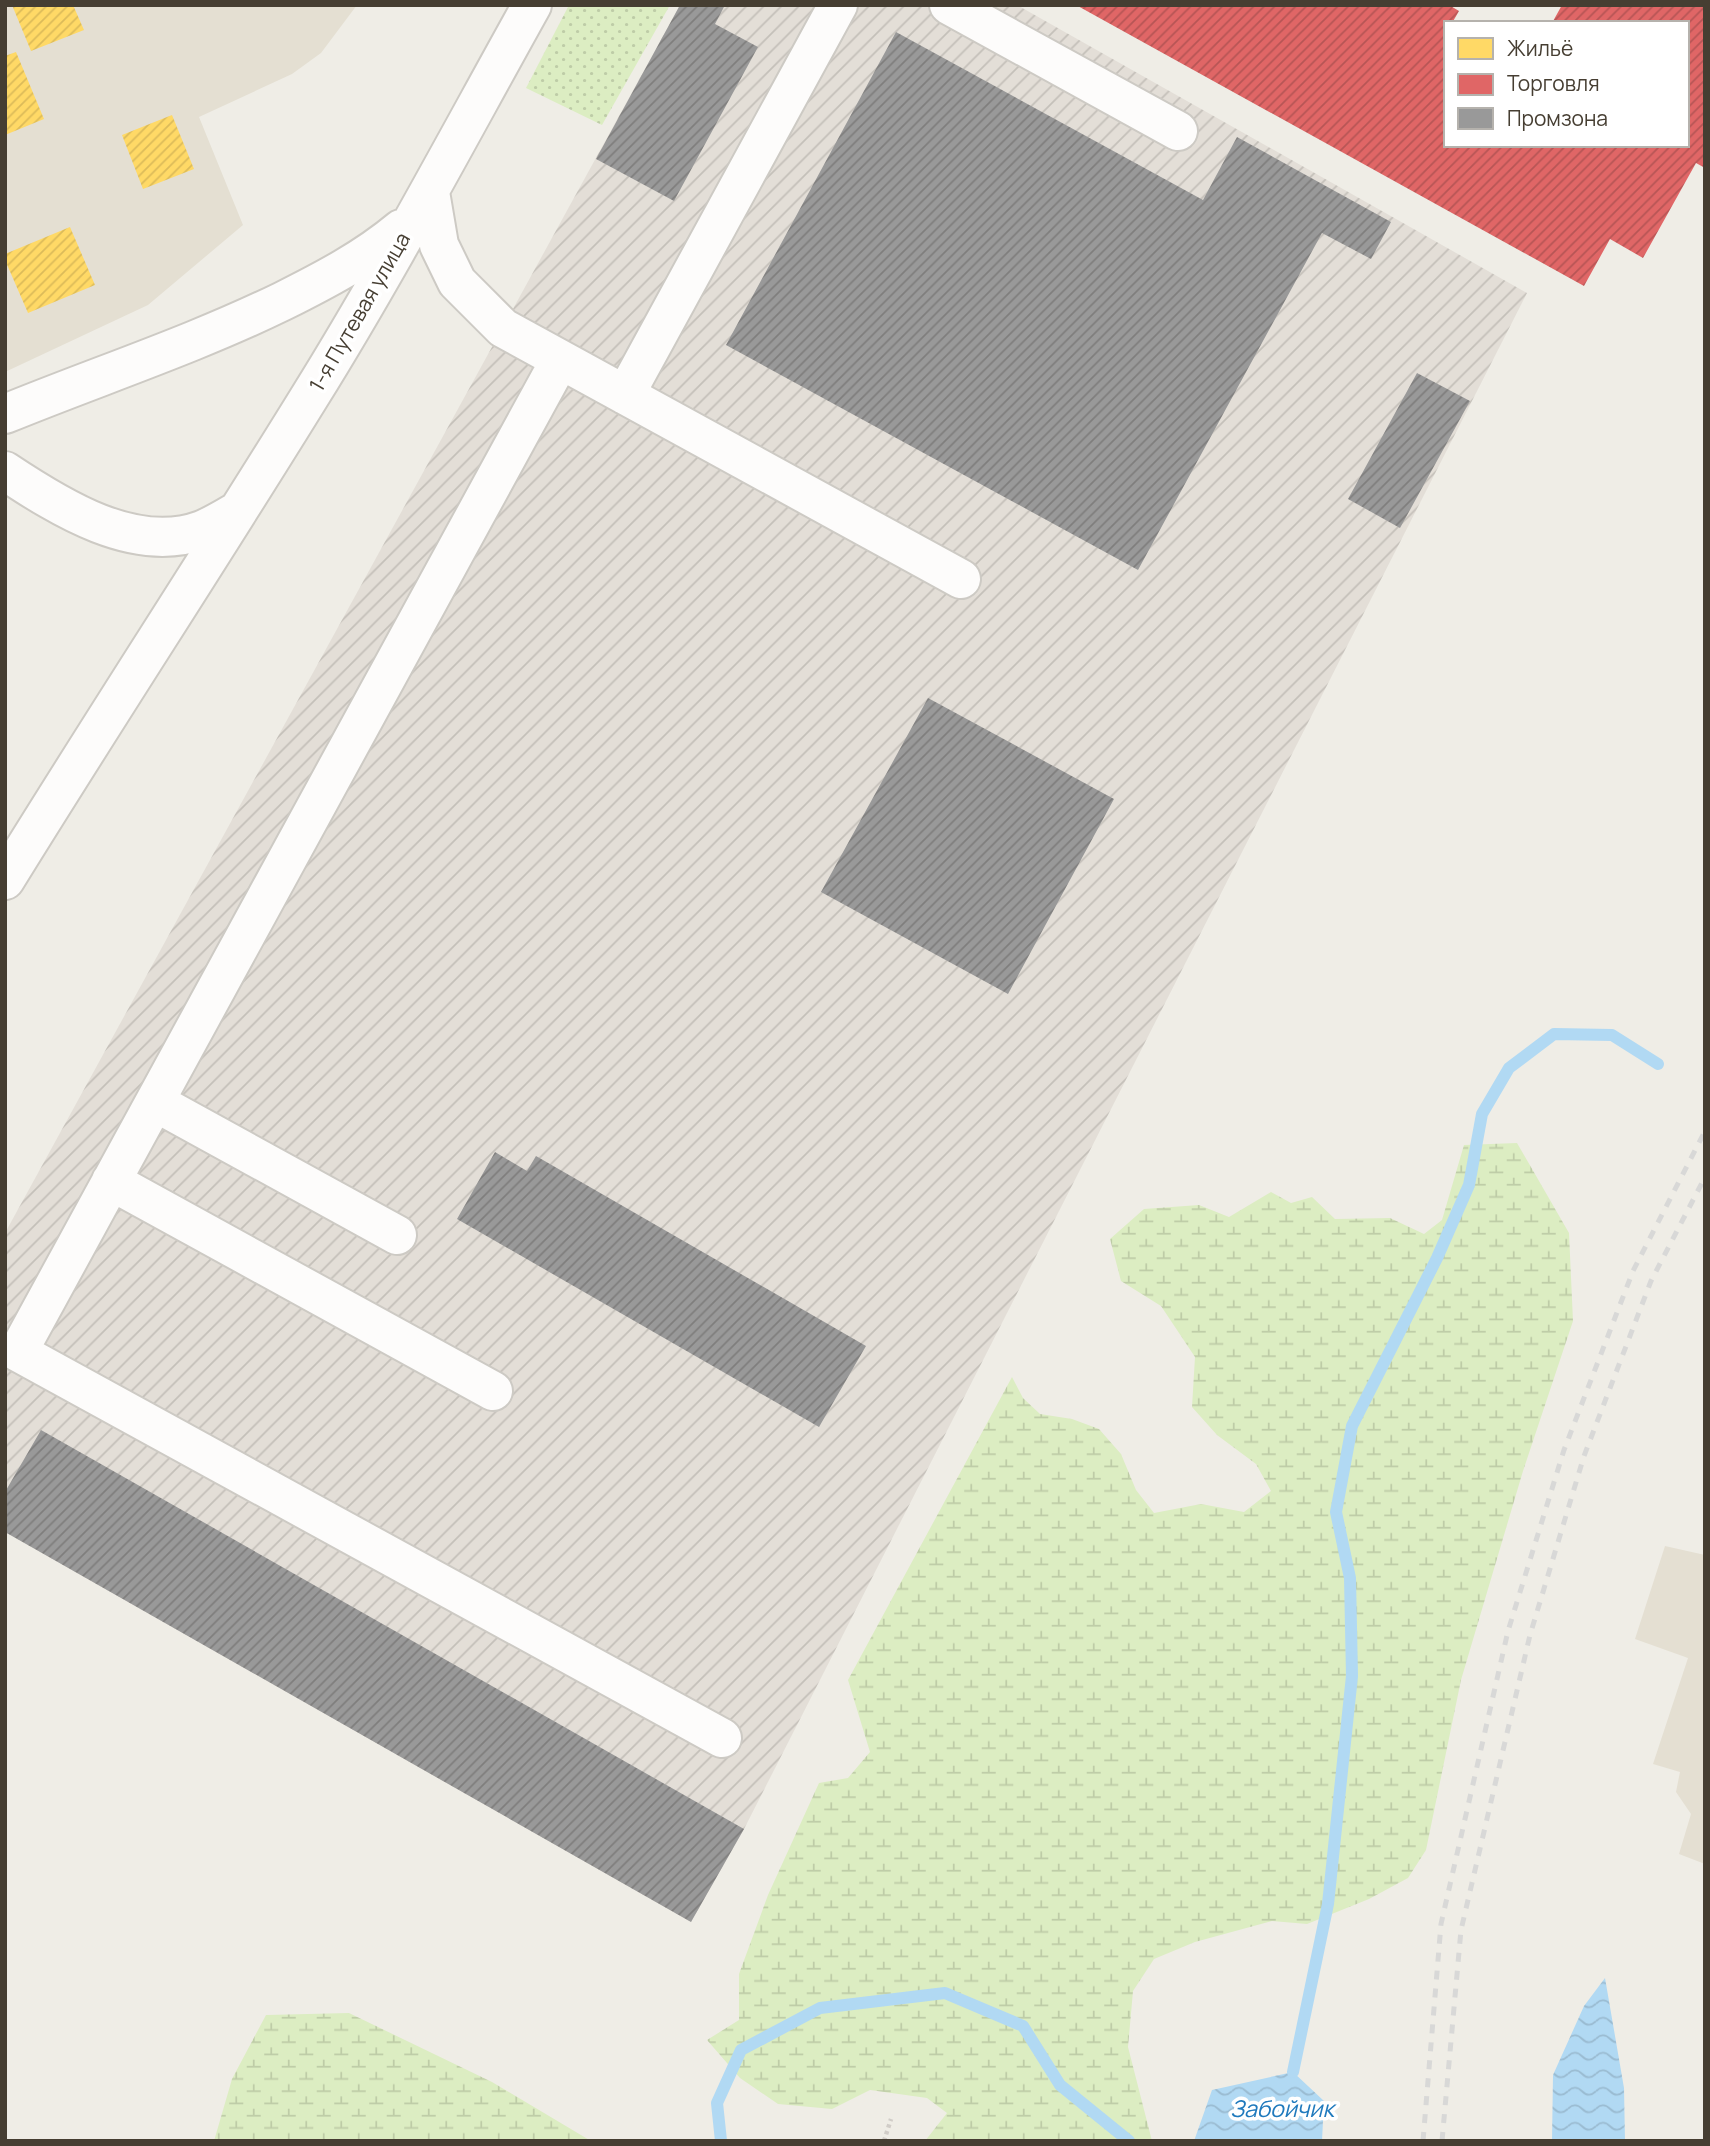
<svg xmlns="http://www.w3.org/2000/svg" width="1710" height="2146" font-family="Manrope,sans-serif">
  <defs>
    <pattern id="industrial-furrows" width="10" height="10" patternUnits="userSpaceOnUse" patternTransform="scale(1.75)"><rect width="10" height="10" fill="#e3ded7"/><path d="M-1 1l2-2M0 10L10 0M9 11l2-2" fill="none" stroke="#c4c0b9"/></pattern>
    <pattern id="grass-dots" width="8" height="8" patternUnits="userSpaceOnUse" patternTransform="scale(1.75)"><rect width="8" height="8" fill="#dcedc2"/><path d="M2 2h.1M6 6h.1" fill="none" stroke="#becca7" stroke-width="1.8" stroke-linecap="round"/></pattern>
    <pattern id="wetland-marsh" width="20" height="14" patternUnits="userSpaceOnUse" patternTransform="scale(1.75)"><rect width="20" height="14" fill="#dcedc2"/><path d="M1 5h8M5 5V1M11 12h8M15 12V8" fill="none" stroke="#becca7"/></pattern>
    <pattern id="water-waves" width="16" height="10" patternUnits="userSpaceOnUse" patternTransform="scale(1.75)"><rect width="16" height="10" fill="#b1d9f3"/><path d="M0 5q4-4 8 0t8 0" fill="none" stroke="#9abbd1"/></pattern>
    <pattern id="homes-hatch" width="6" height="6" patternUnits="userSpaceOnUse" patternTransform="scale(1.75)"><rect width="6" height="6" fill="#ffd966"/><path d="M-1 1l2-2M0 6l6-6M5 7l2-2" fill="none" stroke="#dcbb59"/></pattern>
    <pattern id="shops-hatch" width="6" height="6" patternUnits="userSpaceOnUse" patternTransform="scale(1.75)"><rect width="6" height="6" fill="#e06666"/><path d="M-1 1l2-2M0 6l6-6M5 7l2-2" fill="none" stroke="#b75555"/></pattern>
    <pattern id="industry-hatch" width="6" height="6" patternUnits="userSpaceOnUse" patternTransform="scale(1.75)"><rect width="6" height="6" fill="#999"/><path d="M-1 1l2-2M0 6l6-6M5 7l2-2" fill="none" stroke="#7f7e7d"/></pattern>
  </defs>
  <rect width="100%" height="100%" fill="#efede6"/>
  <path fill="#e4dfd2" d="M5,5H357L321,53L292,74L199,117L243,225L148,305L5,372Z
    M1665,1546L1705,1555V1864L1679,1854L1691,1814L1676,1792L1680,1772L1653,1764L1688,1658L1635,1639Z"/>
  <path fill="url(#industrial-furrows)" d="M680,5H1017L1527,293L744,1829L691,1922L5,1532V1233Z"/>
  <path fill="url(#grass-dots)" d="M569,5H670L602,125L526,88Z"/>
  <path fill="url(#wetland-marsh)" d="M1517,1143L1569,1233L1573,1321L1523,1471L1461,1680L1426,1850L1408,1878L1369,1899L1307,1924L1272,1921L1195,1942L1154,1959L1133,1991L1128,2047L1152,2141H925L947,2113L927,2098L870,2090L832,2109L778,2104L740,2078L707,2040L739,2020V1974L768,1895L819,1783L848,1778L870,1752L848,1680L1012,1377L1023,1398L1040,1414L1072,1419L1099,1429L1121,1454L1136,1490L1154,1513L1201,1504L1244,1512L1271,1491L1256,1464L1217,1435L1192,1407L1195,1357L1161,1306L1121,1281L1110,1239L1144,1209L1199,1205L1229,1217L1271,1192L1291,1203L1312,1197L1335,1219L1390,1218L1424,1234L1442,1220L1464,1145Z
    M349,2013L492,2082L591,2141H214L232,2079L266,2015Z"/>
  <path fill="url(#water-waves)" d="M1605,1978L1624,2088L1625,2141H1552L1553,2075L1584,2006Z
    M1293,2072L1324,2101L1322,2141H1194L1212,2090Z"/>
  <path fill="url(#homes-hatch)" d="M12,5H73L84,30L31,51Z
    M16,52L44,119L5,135V56Z
    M172,115L194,169L143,189L122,135Z
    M70,227L95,285L28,313L5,260V254Z"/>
  <path fill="url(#shops-hatch)" d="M1076,5H1449L1459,11L1452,23H1446V34L1443,40L1446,42V145H1687V23H1552L1562,5H1705V168L1696,163L1643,258L1610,239L1584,286Z"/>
  <path fill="url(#industry-hatch)" d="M680,5H725L715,24L758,47L674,201L596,159Z
    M896,32L1203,200L1237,137L1391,222L1371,259L1322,233L1138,570L726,345Z
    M1417,373L1470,401L1400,528L1348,499Z
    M928,698L1114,799L1008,994L821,892Z
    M495,1152L527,1171L536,1156L866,1346L819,1427L457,1219Z
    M41,1430L744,1829L691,1922L5,1532V1492Z"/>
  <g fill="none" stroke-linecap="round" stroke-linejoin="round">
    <path stroke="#b1d9f3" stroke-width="12" d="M1293,2072L1328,1904L1352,1676L1350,1578L1336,1512L1352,1426L1437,1258L1469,1185L1482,1114L1509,1068L1554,1034L1612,1035L1658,1064
      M721,2141L717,2103L741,2050L820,2008L945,1993L1023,2026L1060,2085L1129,2141"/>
    <defs>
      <path id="minor" d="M949,5L1178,131
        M430,192L439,245L457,282L503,328L961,579
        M560,360L18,1352L722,1738
        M625,395L838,5
        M5,414C98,376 193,345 283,301C325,280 365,259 401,229
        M5,471C59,507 135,555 202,530C214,525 225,518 236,512
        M5,880C105,718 210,558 310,396C389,269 459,136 532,5
        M155,1102L397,1235
        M111,1181L493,1391"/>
    </defs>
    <use href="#minor" stroke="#cdcac4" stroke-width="42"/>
    <path stroke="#d1cdc8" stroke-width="4.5" stroke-dasharray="3.5 3.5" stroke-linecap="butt" d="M884,2141L891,2119"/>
    <use href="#minor" stroke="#fdfcfb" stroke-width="38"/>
    <path stroke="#d8d8d7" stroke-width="5" stroke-dasharray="9 9" stroke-linecap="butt" d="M1423,2141L1441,1924L1508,1631L1564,1450L1633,1271L1705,1131
      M1442,2141L1461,1930L1530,1635L1584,1456L1651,1281L1705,1177"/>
  </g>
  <g text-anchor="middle" stroke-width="7" stroke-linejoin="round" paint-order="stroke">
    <g font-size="21" fill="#463e32" stroke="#fff">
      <text transform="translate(360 312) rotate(-60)" y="7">1-я Путевая улица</text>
    </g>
    <g font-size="23" font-style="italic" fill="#207abd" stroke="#fff">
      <text x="1282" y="2117">Забойчик</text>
    </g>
  </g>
  <rect width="1710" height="2146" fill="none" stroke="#463e32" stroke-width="14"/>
  <rect x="1444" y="21" width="245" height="126" fill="#ffffff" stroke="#b5b2ad" stroke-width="2"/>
  <rect x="1458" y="38" width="35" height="21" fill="#ffd966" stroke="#b5b2ad" stroke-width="2"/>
  <text x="1507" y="56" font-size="21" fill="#463e32">Жильё</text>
  <rect x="1458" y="74" width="35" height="21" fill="#e06666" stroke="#b5b2ad" stroke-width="2"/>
  <text x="1507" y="91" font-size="21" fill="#463e32">Торговля</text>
  <rect x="1458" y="108" width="35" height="21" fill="#999999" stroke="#b5b2ad" stroke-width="2"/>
  <text x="1507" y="126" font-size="21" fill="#463e32">Промзона</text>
</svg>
